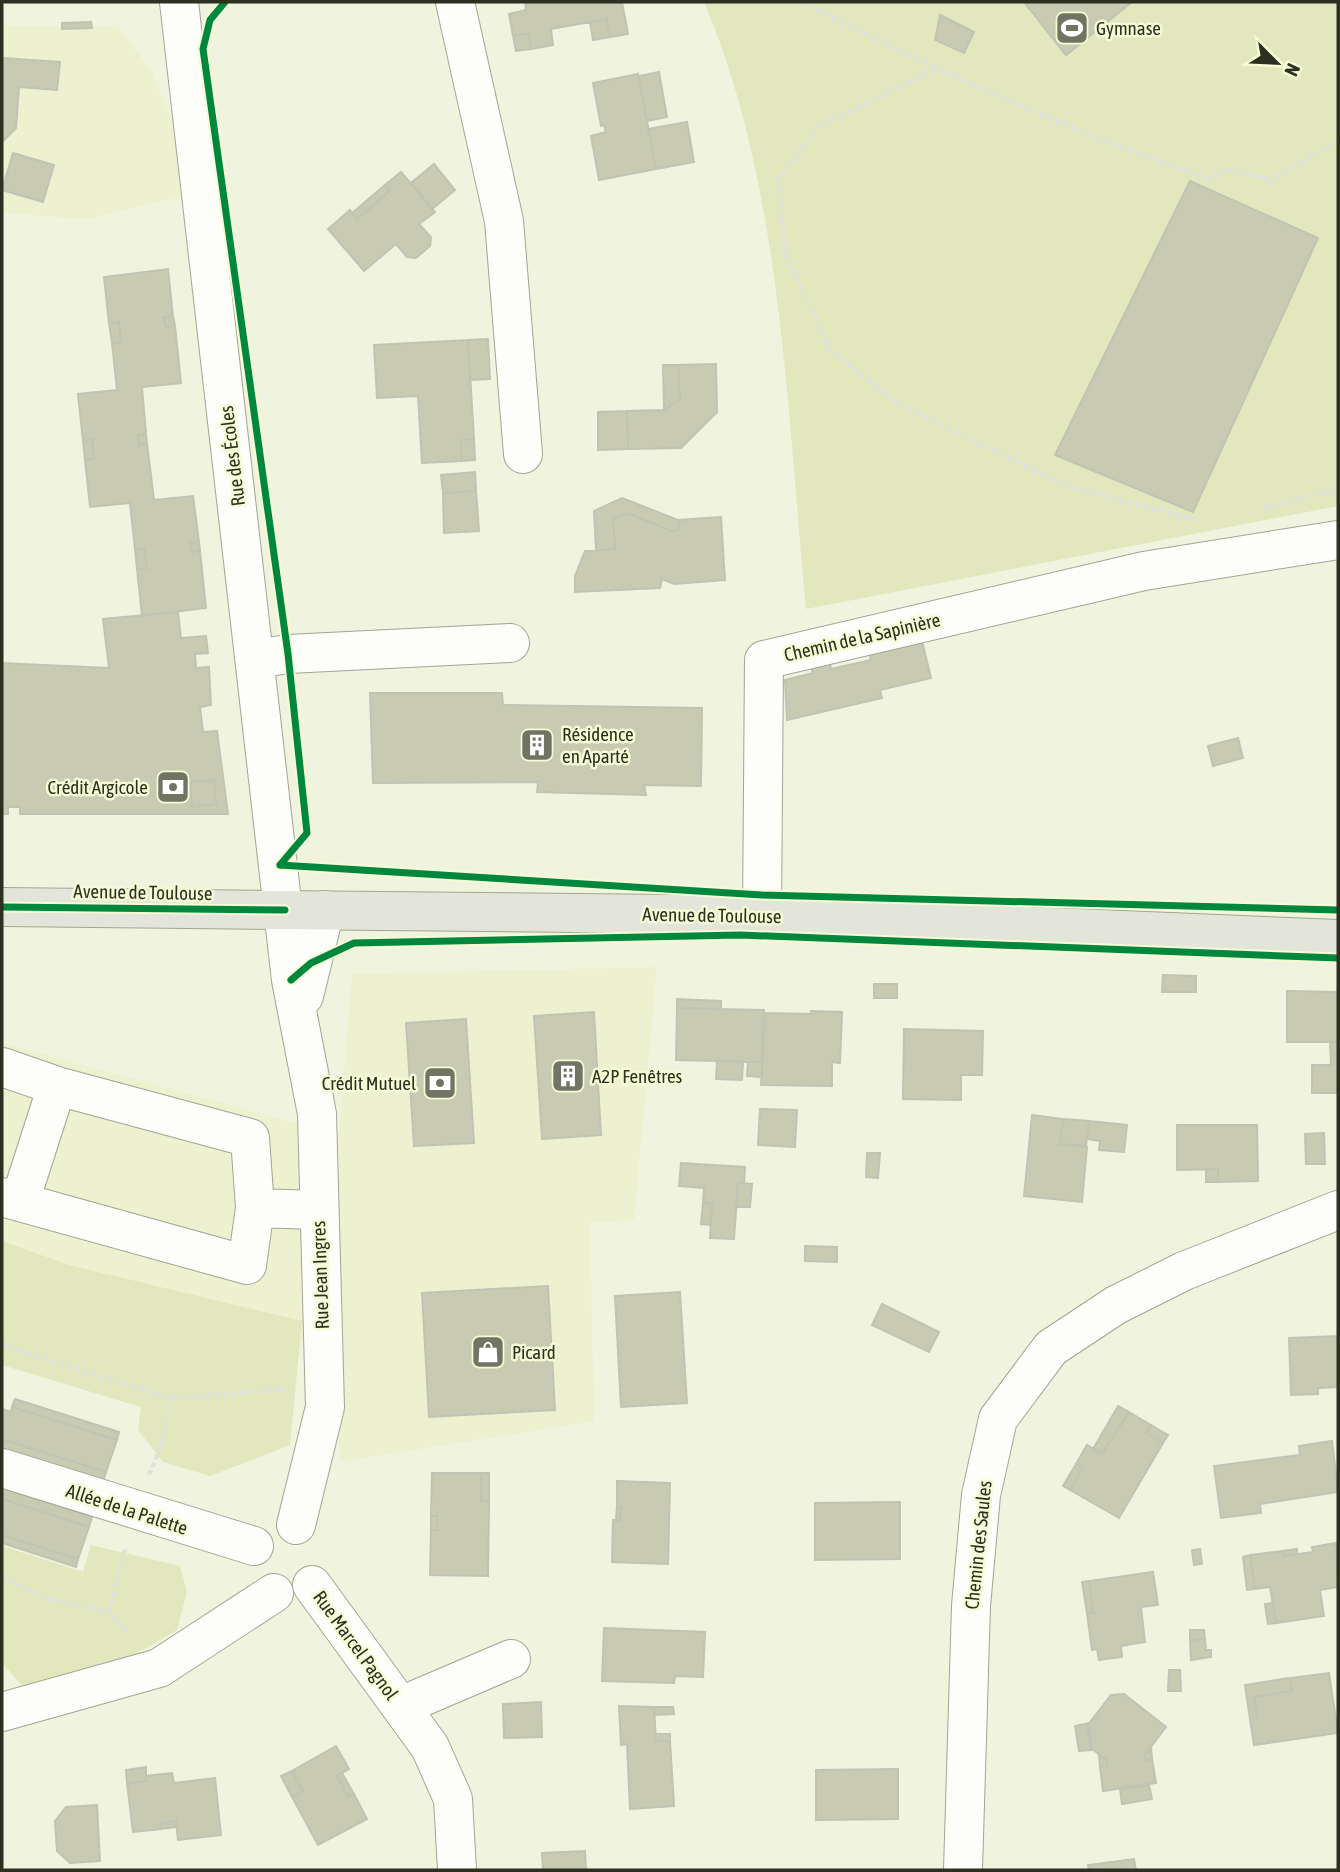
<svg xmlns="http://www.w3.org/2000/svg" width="1340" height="1872" font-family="'Asap Condensed',sans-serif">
  <rect width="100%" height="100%" fill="#f0f3de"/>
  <path fill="#edf1d0" d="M2,25L119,27L151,71L172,119L183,196L88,219L2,213Z
    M657,967L634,1220L590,1223L594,1421L340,1462L334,1350L2,1263V1043L339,1135L352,974Z"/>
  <path fill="#e2e7be" d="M704,2H1338V506L806,609C787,412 782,184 704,2Z
    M2,1241L69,1265L302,1321L290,1445L210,1476L163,1462L138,1430L141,1407L2,1365Z
    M91,1545L180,1566L187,1592L177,1630L111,1668L26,1690L2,1663V1546L83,1572Z"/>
  <path fill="#c8cbb1" stroke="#c1c3b3" stroke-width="2" d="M525,2H622L628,34L610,37L607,19L551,29L553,45L531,49L529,33L513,36L509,14L526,10Z
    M1024,2H1132L1066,55Z
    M940,15L974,32L964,53L935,40Z
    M607,19L610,37L593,40L590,22Z
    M91,22L92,28L62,29V23Z
    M529,33L531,49L516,51L513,36Z
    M2,58L60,62L57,90L19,87L16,128L2,142Z
    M659,72L667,117L647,121L639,76Z
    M638,74L656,169L599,180L591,136L606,132L604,125L601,126L593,83Z
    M687,122L694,162L656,169L648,129Z
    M13,153L54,165L43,202L2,190Z
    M434,164L455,190L432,209L411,183Z
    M401,172L435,212L419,224L431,237L430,246L416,258L407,257L396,244L364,271L328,229L350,210L357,219L390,191L385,185Z
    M1190,181L1318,238L1193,512L1055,455Z
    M385,185L390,191L357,219L352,213Z
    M168,269L173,316L164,317L166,327L175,326L181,383L142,387L146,434L138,435L139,445L147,443L154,500L193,496L199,542L190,543L191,552L200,551L206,608L142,616L137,569L147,568L144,548L135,549L130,503L90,507L85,460L94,459L92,439L83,441L78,394L117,390L112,343L121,342L119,322L109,323L104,277Z
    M173,316L175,326L166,327L164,317Z
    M119,322L121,342L112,343L109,323Z
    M488,339L490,379L470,380L468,340Z
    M468,340L474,439L461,440L462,461L422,463L418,396L377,398L374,345Z
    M716,364L717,412L681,448L628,449L627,411L664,410L680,399L678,365Z
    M663,365H678L680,399L664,410Z
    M627,411L628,449L598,450V412Z
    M146,434L147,443L139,445L138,435Z
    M92,439L94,459L85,460L83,441Z
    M474,439L475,460L462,461L461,440Z
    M475,472L476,491L443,493L441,475Z
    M476,491L479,531L444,533L443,493Z
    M622,498L678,520L679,530L671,531L627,513L613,518L615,549L596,550L594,511Z
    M627,513L671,531L679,530L678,520L721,517L725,580L674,584L662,579L660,588L575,592V576L585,551L615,549L613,518Z
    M199,542L200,551L191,552L190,543Z
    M144,548L147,568L137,569L135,549Z
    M178,612L181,638L206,636L208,653L195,654L196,668L209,667L211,705L200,707L203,732L217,731L228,814H20V807H8V814H2V663L109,668L103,619Z
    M922,641L931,678L880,690L882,698L787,720L785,680L813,673L811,667L830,663L831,669L871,660L869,653Z
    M370,693H502L503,705L702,708L701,786L644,785L646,795L537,792L538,782L373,783Z
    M1238,738L1243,758L1213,766L1208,746Z
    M214,780L216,804L192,807L190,782Z
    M1163,975L1196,976V992H1162Z
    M874,984H897V998H874Z
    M1287,991L1338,992V1042H1287Z
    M677,999L721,1001V1009L677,1008Z
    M677,1008L764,1010L762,1062L676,1060Z
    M811,1011L842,1012L840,1063L832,1062V1086L761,1085L765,1013L812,1014Z
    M594,1012L601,1135L542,1139L534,1016Z
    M466,1019L474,1143L414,1146L406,1023Z
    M904,1029L983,1031L982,1075H961V1100L903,1099Z
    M1330,1041L1338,1042V1093H1312V1065H1331Z
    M717,1061L743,1062L742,1080L716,1079Z
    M748,1062H762V1077L747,1076Z
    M760,1109L797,1110L795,1147L758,1145Z
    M1032,1115L1063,1119L1060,1144L1087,1147L1082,1202L1024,1196Z
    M1063,1119L1089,1121L1086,1146L1060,1144Z
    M1089,1121L1127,1125L1124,1152L1099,1150L1100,1141L1087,1139Z
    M1177,1125H1257L1258,1181L1218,1182V1169L1177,1170Z
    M1324,1133L1325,1164H1306L1305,1134Z
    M867,1153H880L878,1178L866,1177Z
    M681,1163L745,1167L744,1183H738L734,1239L710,1238L712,1204L703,1203L704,1188L679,1186Z
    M1218,1169V1182H1206V1170Z
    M738,1183L752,1184L750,1207H736Z
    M703,1203L712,1204L710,1225L701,1224Z
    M805,1246L837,1247V1262L805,1261Z
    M548,1286L555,1410L429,1417L422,1293Z
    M680,1292L687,1403L621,1407L615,1296Z
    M882,1304L939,1332L929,1352L872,1325Z
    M1338,1336V1387L1318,1388V1394L1291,1395L1289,1338Z
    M15,1399L119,1432L117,1440L12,1407Z
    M1118,1406L1129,1412L1102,1454L1093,1449Z
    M12,1407L117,1440L106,1472L2,1439V1409L11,1412Z
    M1129,1412L1151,1425L1146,1433L1163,1443L1119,1518L1070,1490L1083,1468L1076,1464L1087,1445L1102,1454Z
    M1151,1425L1168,1435L1163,1443L1146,1433Z
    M2,1439L106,1472L103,1482L2,1450Z
    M1332,1441L1338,1492L1260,1504L1261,1513L1221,1518L1214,1466L1300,1455L1299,1446Z
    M1076,1464L1083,1468L1070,1490L1063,1486Z
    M432,1473H481V1501H489L488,1576L430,1575L431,1530H437V1516H431Z
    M481,1473H489V1501H481Z
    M617,1481L670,1483L668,1564L612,1562L613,1520L620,1521L621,1507H617Z
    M2,1488L92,1517L89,1527L2,1499Z
    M2,1499L89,1527L78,1559L2,1535Z
    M900,1502V1559L815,1560V1503Z
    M617,1507H621L620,1521L616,1520Z
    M431,1516H437V1530H431Z
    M2,1535L78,1559L76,1567L2,1543Z
    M1336,1543L1338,1587L1320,1590L1324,1616L1276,1623L1270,1587L1255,1589L1250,1555L1282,1551L1283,1556L1313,1552L1312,1547Z
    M1200,1549L1202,1564L1194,1565L1192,1550Z
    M1297,1549V1554L1283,1556L1282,1551Z
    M1250,1555L1255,1589L1247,1590L1243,1557Z
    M1153,1572L1158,1605L1141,1607L1145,1642L1121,1646L1122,1657L1099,1660L1097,1649L1092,1650L1087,1613H1093L1089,1581Z
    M1089,1581L1093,1613H1087L1082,1582Z
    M1273,1603L1276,1623L1268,1624L1265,1604Z
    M604,1628L705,1632L703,1677L675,1676L674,1683L602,1681Z
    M1190,1630H1204L1205,1639L1190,1640Z
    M1205,1639L1206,1650H1211V1657L1191,1660L1190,1640Z
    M1169,1670H1180L1181,1691H1168Z
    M1329,1673L1338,1733L1254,1745L1250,1719L1257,1718L1254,1697L1292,1691L1290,1678Z
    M1290,1678L1292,1691L1254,1697L1257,1718L1250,1719L1245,1685Z
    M1124,1694L1166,1727L1145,1755V1760L1152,1759L1156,1783L1103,1791L1100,1767L1107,1766V1761L1090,1747L1087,1726L1111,1695Z
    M541,1702L542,1737L504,1738L503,1704Z
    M619,1706L654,1707L656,1741H670L674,1806L630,1809L627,1744L621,1745Z
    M654,1707H673L674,1714L655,1715Z
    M1089,1723L1092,1750L1079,1751L1075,1726Z
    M656,1734H670V1741H656Z
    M336,1746L349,1769L337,1776L348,1797L354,1794L367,1819L318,1845L292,1797L303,1791L292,1771Z
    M1151,1747L1152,1759L1145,1760V1755Z
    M1099,1754L1107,1761V1766L1100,1767Z
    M146,1767V1781L127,1783L126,1770Z
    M898,1769V1819L816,1820V1770Z
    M292,1771L303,1791L292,1797L281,1776Z
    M172,1773L174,1783L215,1778L221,1835L178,1840L176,1821L160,1824L161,1829L133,1832L127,1783L146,1781V1776Z
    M342,1773L354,1794L348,1797L337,1776Z
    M1149,1785L1152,1799L1122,1804L1120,1789Z
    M97,1805L100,1861L70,1863L57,1851L55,1821L66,1807Z
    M176,1821L177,1827L161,1829L160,1824Z
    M585,1851L586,1870H543L542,1853Z
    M1134,1859L1136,1870H1089L1088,1865Z"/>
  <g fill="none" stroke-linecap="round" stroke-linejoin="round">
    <defs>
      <path id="minor" d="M179,2L291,980L317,1114L325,1407L296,1525
        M455,2L504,221L523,454
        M256,659L288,654L510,643
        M762,915L764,660L1144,571L1338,540
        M304,996L325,910
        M2,1067L57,1086L250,1138L255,1208L247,1265L2,1197
        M20,1201L57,1086
        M255,1208L318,1210
        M2,1468L254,1546
        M312,1585L430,1747L453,1799L457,1870
        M401,1706L511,1659
        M2,1712L159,1668L274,1593
        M963,1870L971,1606L981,1495L998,1419L1051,1348L1116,1305L1184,1271L1338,1210"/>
      <path id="major" d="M2,907L762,915L1338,939"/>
    </defs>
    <use href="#minor" stroke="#a2a595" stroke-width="40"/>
    <use href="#major" stroke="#a3a68e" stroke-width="40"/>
    <path stroke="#e0e1db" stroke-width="4.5" stroke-dasharray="5 3.5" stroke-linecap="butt" d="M801,2C934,68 1069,132 1210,179L1227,169L1272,180L1338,141
      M936,69L819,126L778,181L786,256L830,349L895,402L1066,486L1198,520
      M1264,508L1338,489
      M2,1345L170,1398L285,1389
      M149,1475L161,1446L170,1398
      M2,1577L48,1599L109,1612L131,1636
      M109,1612L126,1546"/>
    <use href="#minor" stroke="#fdfdfa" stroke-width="38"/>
    <use href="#major" stroke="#e3e5da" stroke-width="38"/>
    <defs>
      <path id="cycleway" d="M225,2L210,20L203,49L288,654L307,833L280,865
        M280,865L762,895L1338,910
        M2,907L285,910
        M291,980L311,963L354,943L740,935L1338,958"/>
    </defs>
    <use href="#cycleway" stroke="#f6fbd6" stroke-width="11"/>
    <use href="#cycleway" stroke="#00873e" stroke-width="7"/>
  </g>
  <defs>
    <symbol id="stadium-square" viewBox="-11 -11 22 22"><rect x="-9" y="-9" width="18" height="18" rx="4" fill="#717463" stroke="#f6fbd6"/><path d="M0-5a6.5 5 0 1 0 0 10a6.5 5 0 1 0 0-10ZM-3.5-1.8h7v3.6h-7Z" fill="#fff"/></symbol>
    <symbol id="building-square" viewBox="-11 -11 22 22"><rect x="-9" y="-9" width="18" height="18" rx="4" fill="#717463" stroke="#f6fbd6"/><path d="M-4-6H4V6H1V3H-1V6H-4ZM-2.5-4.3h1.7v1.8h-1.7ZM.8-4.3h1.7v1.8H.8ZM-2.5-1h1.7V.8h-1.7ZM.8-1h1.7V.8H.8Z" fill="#fff"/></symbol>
    <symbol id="bank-square" viewBox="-11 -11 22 22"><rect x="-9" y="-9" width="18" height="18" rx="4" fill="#717463" stroke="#f6fbd6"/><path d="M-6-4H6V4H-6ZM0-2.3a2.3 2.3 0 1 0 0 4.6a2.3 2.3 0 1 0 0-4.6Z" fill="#fff"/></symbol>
    <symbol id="shop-square" viewBox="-11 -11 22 22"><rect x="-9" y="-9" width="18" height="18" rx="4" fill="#717463" stroke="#f6fbd6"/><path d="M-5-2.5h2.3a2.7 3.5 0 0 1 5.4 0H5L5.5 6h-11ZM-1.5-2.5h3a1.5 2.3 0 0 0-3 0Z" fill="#fff"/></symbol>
  </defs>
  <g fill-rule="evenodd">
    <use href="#stadium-square" x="1053" y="9" width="38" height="38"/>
    <use href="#building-square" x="518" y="726" width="38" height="38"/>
    <use href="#bank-square" x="154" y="768" width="38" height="38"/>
    <use href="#building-square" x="549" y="1057" width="38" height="38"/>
    <use href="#bank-square" x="421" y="1064" width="38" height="38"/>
    <use href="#shop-square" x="469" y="1333" width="38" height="38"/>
  </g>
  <g text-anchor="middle" stroke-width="5" stroke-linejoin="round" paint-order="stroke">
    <g font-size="19" fill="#2d2f21" stroke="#f6fbd6" text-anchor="start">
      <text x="1096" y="35">Gymnase</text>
      <text x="562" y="741">Résidence<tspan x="562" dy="22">en Aparté</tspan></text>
      <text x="148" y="794" text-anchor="end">Crédit Argicole</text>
      <text x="592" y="1083">A2P Fenêtres</text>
      <text x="416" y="1090" text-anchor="end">Crédit Mutuel</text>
      <text x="512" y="1359">Picard</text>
    </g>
    <g font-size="19" fill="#2d2f21" stroke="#f6fbd6">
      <text transform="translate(232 456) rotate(-97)" y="7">Rue des Écoles</text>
      <text transform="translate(862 637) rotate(-13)" y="7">Chemin de la Sapinière</text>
      <text transform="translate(143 892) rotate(1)" y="7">Avenue de Toulouse</text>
      <text transform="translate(712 915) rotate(1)" y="7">Avenue de Toulouse</text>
      <text transform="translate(320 1275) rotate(-92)" y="7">Rue Jean Ingres</text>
      <text transform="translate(127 1509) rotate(18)" y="7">Allée de la Palette</text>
      <text transform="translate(978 1545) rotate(-84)" y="7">Chemin des Saules</text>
      <text transform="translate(356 1645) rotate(54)" y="7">Rue Marcel Pagnol</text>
    </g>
  </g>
  <rect width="1340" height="1872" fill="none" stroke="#2d2f21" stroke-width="7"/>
  <g transform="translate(1277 63) rotate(114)" stroke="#f6fbd6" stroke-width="5" paint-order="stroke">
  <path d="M0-5L12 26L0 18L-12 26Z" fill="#2d2f21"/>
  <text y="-10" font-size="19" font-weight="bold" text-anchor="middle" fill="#2d2f21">N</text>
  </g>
</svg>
